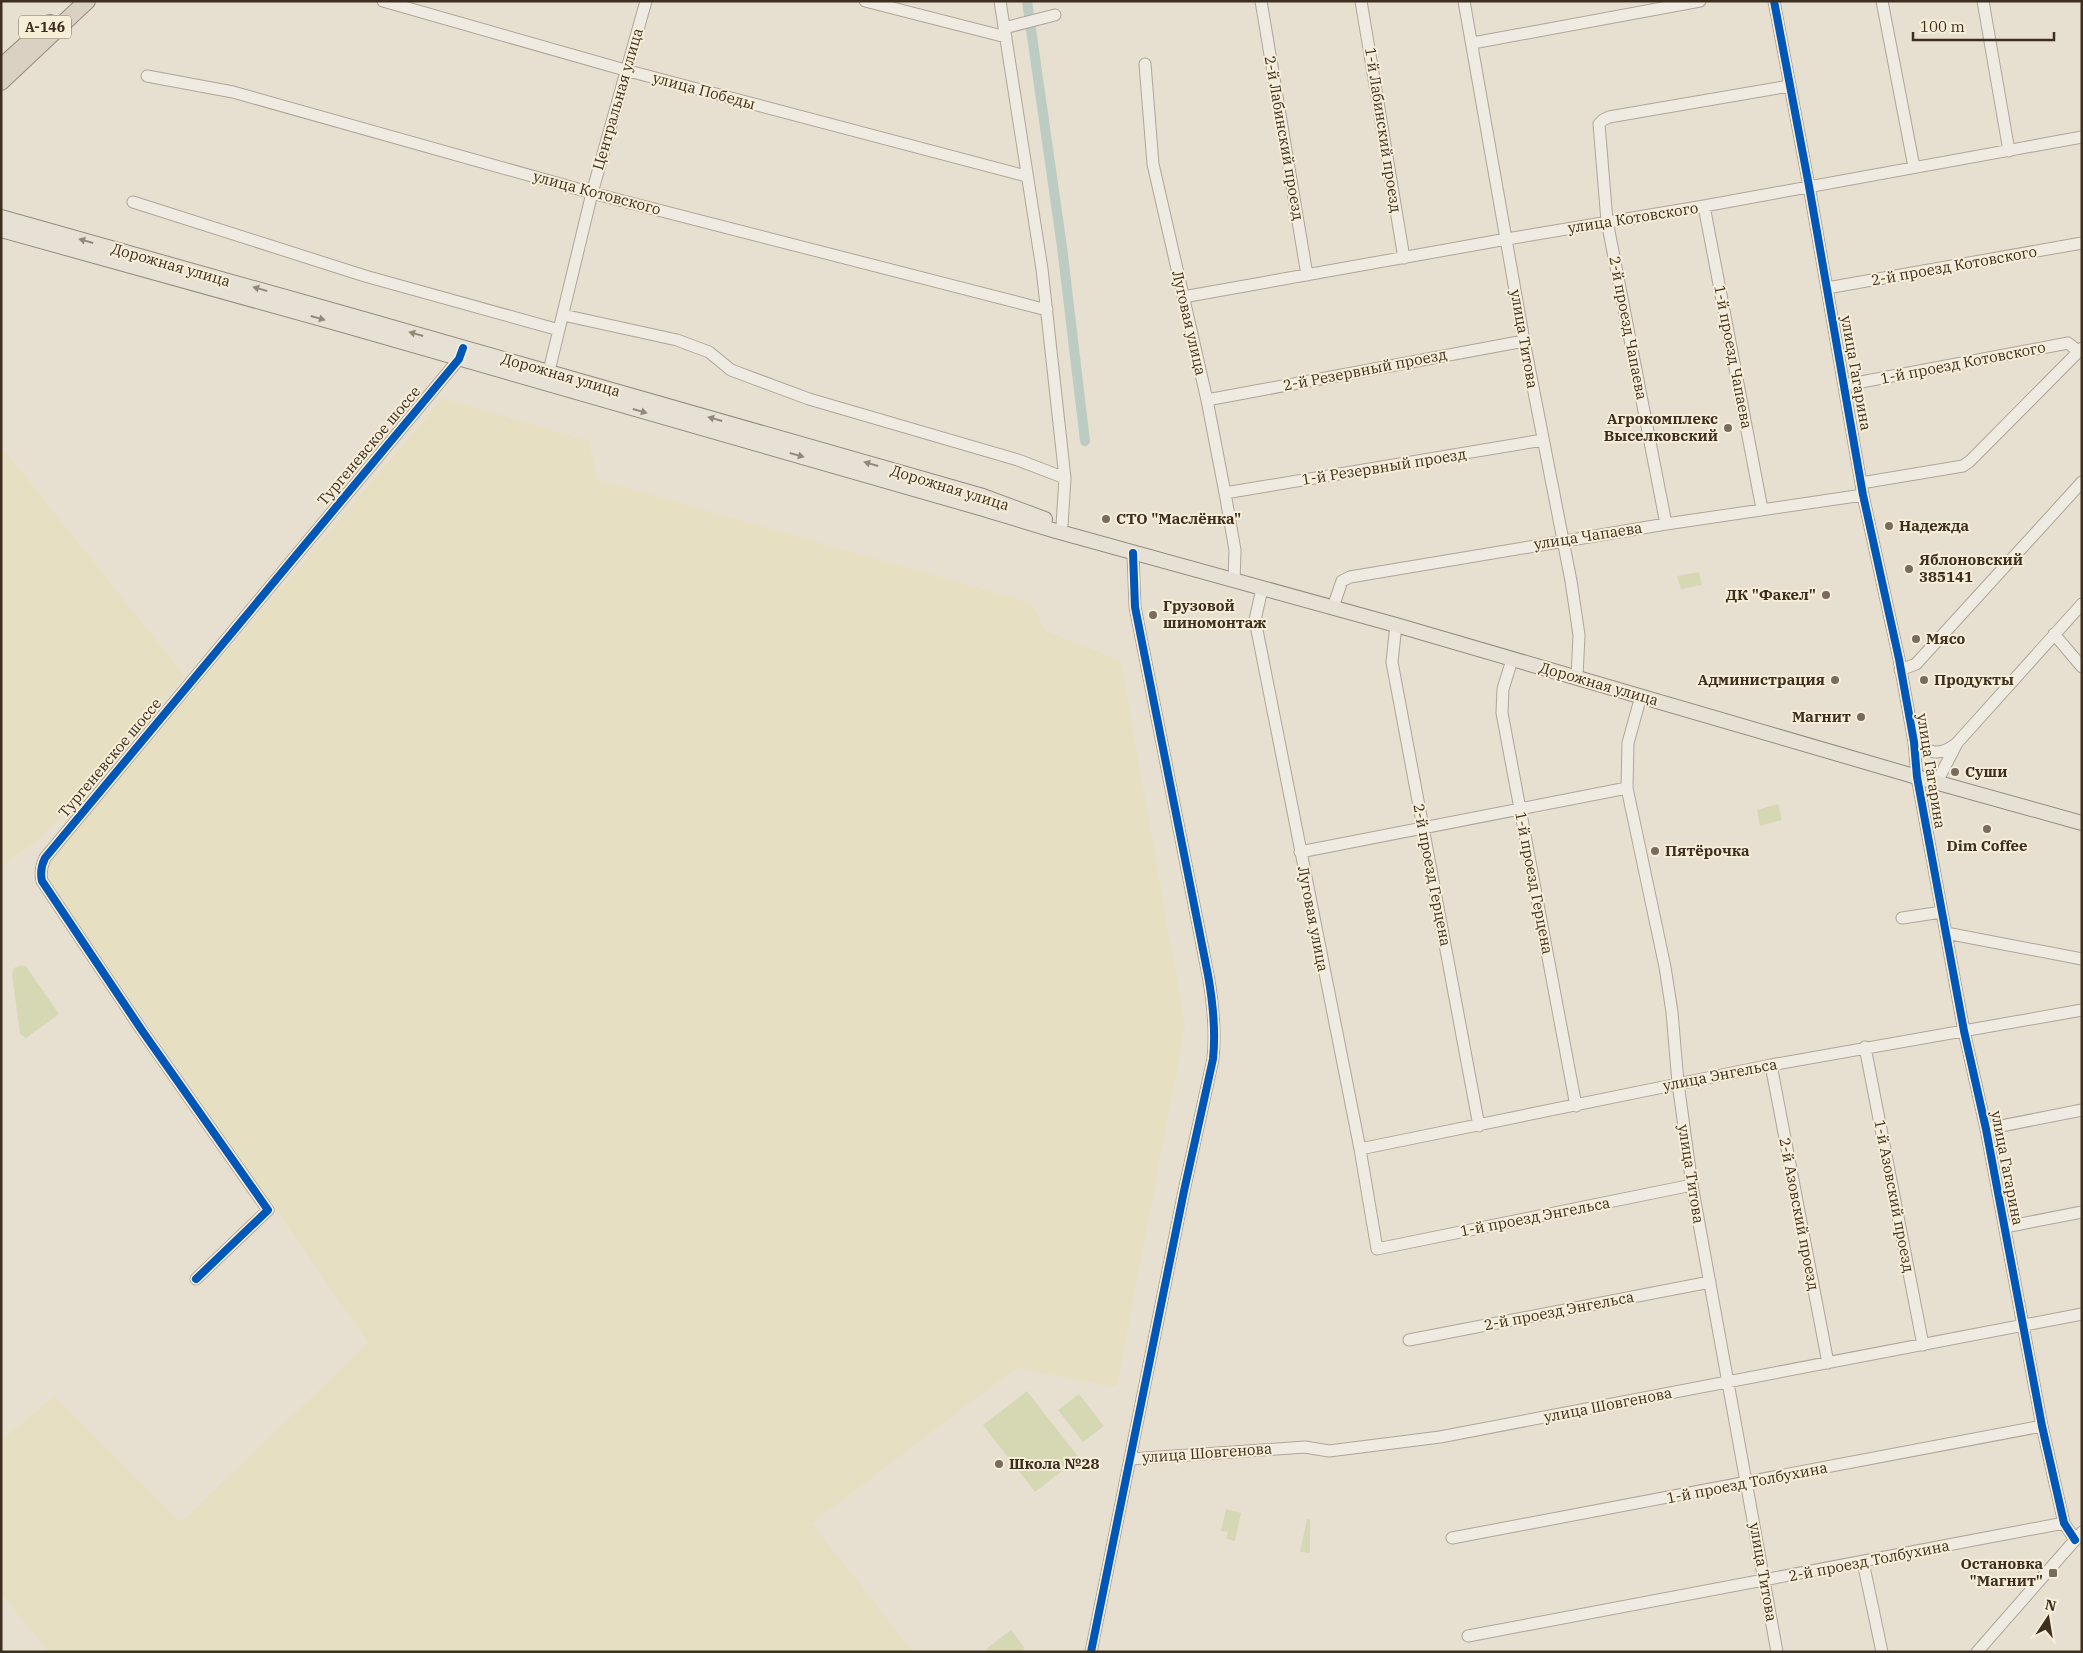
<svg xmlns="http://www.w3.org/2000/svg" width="2083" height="1653" font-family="'IBM Plex Serif',serif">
  <rect width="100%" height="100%" fill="#e7e0d1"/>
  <path fill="#e6dfc2" d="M443,398L589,441L597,479L1032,603L1046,631L1121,661L1185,1026L1117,1387L1016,1368L812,1523L913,1652H48L1,1593V1441L54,1396L181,1522L368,1343L48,879L49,861Z
    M1,446L185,676L44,835L1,867Z"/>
  <path fill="#d6d7b3" d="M1699,572L1702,585L1681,589L1677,576Z
    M1778,804L1782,820L1760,826L1757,810Z
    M22,965L26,966L59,1014L26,1038L20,1034L12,974L14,968Z
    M1027,1391L1079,1458L1035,1492L983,1425Z
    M1079,1394L1104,1426L1083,1442L1058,1410Z
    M1226,1509L1241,1513L1235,1541L1226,1539L1228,1532L1221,1531Z
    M1307,1519H1310V1553L1300,1552Z
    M1011,1630L1025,1648L1021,1652H986L987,1648Z"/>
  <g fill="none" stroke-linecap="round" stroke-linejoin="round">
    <path stroke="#bcccc2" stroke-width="10" d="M1027,1L1062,247L1085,441"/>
    <defs>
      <path id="minor" d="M383,1L625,70L1026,176
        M865,1L1006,37
        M1000,1L1042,269L1065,478L1062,525
        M1261,1L1307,275
        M1361,1L1404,258
        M1464,1L1524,341L1571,581L1579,635L1577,677
        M1774,1L1809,186L1863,495L1899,659L1914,742L1917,777L1964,1031L1986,1129L2042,1426L2064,1523L2075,1540
        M1882,1L1914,167
        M1983,1L2009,151
        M1004,28L1055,15
        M1473,43L1700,1
        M1145,64L1153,164L1207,400L1225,493L1235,550L1234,581
        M147,76L233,92L592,193L1047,310
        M133,202L365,276L559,330
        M1704,206L1762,509
        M1827,288L2082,243
        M1183,297L1507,239L1704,206L2082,137
        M563,315L677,340L709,352L731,370L809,399L1018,460L1065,478
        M549,371L592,193L646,1
        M1845,385L2068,343L2078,351
        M1207,400L1524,341
        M1861,483L1963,466L1970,461L2082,348
        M1225,493L1543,440
        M1666,524L1607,221L1599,124L1603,120L1609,117L1789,86
        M1262,589L1255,620L1360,1149L1377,1249L1692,1185
        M1333,607L1342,581L1350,577L1666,524L1863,495
        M1396,625L1392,662L1479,1126
        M2054,634L2082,667
        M1512,660L1503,689L1502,713L1576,1106
        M1900,670L1916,664L2082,482
        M1641,696L1628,743L1627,788L1665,967L1672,1012L1678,1083L1692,1185L1777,1652
        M1914,742C1931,753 1938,757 1956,744
        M1937,782L1957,743L2082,604
        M1300,852L1627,788
        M1902,918L1942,912
        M1946,933L2082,959
        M1865,1047L1923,1345
        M1771,1065L1828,1363
        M1986,1129L2082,1110
        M1360,1149L1771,1065L2082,1010
        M2005,1227L2082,1212
        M196,1279L268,1210L143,1032L42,881C40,872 41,866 45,858L459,359L462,352
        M1409,1340L1710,1282
        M1130,1459L1305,1447L1329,1451L1440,1437L2082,1314
        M1452,1538L2042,1426
        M1863,1562L1882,1652
        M1468,1636L2064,1523
        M1091,1652L1184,1191L1213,1059C1216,1030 1213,1003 1208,975L1135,607L1133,553
        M1977,1652L2082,1532"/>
      <path id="major" d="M1,217L346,314L983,496L1045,519
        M1,230L343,325L980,508L1056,531L1396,625L1917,777L2082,823"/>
      <path id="highway" d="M1,67L50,23
        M1,82L87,1"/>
    </defs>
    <use href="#minor" stroke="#ada599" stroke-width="13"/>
    <use href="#major" stroke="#928b80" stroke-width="16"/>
    <use href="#highway" stroke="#928b80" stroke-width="18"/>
    <use href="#minor" stroke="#efebe3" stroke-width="11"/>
    <use href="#major" stroke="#e6e1d4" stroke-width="14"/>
    <use href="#highway" stroke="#dad1c2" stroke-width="16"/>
    <defs>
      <path id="cycleway" d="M1774,1L1809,186L1863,495L1899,659L1914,742L1917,777L1964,1031L1986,1129L2042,1426L2064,1523L2075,1540
        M196,1279L268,1210L143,1032L42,881C40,872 41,866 45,858L459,359L463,348
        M1091,1652L1184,1191L1213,1059C1216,1030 1213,1003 1208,975L1135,607L1133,553"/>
    </defs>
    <use href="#cycleway" stroke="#f7eed8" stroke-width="11"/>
    <use href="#cycleway" stroke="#0057b8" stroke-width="8"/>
  </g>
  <defs><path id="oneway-solid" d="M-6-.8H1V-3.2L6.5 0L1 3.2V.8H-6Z" transform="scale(1.25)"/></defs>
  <g fill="#92887a">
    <use href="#oneway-solid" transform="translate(86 241) rotate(-164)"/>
    <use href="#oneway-solid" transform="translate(260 289) rotate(-164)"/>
    <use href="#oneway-solid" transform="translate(318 318) rotate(16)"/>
    <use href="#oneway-solid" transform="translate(416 334) rotate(-164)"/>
    <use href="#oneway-solid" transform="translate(640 411) rotate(16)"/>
    <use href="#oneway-solid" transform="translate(715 419) rotate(-164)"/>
    <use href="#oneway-solid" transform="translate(797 455) rotate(16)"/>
    <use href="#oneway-solid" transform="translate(871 464) rotate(-164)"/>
  </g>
  <g fill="#786c5e" stroke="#f7eed8" stroke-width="2">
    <circle cx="1728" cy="428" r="5"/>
    <circle cx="1106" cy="519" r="5"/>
    <circle cx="1889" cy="526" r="5"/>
    <circle cx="1909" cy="569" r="5"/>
    <circle cx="1826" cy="595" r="5"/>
    <circle cx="1153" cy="615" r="5"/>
    <circle cx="1916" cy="639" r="5"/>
    <circle cx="1835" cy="680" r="5"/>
    <circle cx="1924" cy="680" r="5"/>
    <circle cx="1861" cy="717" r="5"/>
    <circle cx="1955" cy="772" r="5"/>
    <circle cx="1987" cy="829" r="5"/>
    <circle cx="1655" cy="851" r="5"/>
    <circle cx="999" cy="1464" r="5"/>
    <rect x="2048" y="1568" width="10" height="10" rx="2.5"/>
  </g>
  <g text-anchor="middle" stroke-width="4" stroke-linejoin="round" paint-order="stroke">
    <rect fill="#f7eed8" stroke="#756857" stroke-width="1" x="19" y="15.5" width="52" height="23" rx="4"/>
    <g font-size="14" font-weight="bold" fill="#3d2e20">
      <text x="45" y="32">А-146</text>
    </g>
    <g font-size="15" fill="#3d2e20" stroke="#f7eed8">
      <text transform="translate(704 91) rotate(15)" y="5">улица Победы</text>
      <text transform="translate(618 99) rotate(-74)" y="5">Центральная улица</text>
      <text transform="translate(1383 130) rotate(81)" y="5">1-й Лабинский проезд</text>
      <text transform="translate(1284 138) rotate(80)" y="5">2-й Лабинский проезд</text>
      <text transform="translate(597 193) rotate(15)" y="5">улица Котовского</text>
      <text transform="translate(1633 218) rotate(-9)" y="5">улица Котовского</text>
      <text transform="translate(171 265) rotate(16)" y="5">Дорожная улица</text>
      <text transform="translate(1954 266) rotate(-10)" y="5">2-й проезд Котовского</text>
      <text transform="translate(1189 323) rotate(77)" y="5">Луговая улица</text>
      <text transform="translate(1628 328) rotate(79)" y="5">2-й проезд Чапаева</text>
      <text transform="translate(1524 339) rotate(80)" y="5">улица Титова</text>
      <text transform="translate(1733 357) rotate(79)" y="5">1-й проезд Чапаева</text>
      <text transform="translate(1963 363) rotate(-11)" y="5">1-й проезд Котовского</text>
      <text transform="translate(1365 370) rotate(-11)" y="5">2-й Резервный проезд</text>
      <text transform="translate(1856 373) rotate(80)" y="5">улица Гагарина</text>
      <text transform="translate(561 375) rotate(16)" y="5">Дорожная улица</text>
      <text transform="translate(369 446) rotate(-50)" y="5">Тургеневское шоссе</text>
      <text transform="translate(1384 467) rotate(-9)" y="5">1-й Резервный проезд</text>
      <text transform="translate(950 488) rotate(17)" y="5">Дорожная улица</text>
      <text transform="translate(1588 536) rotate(-9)" y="5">улица Чапаева</text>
      <text transform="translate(1599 684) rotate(16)" y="5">Дорожная улица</text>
      <text transform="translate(110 758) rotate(-50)" y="5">Тургеневское шоссе</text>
      <text transform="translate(1931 771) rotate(81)" y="5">улица Гагарина</text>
      <text transform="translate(1432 875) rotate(79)" y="5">2-й проезд Герцена</text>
      <text transform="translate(1534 883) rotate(79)" y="5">1-й проезд Герцена</text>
      <text transform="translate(1313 919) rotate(79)" y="5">Луговая улица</text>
      <text transform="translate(1720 1075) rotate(-11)" y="5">улица Энгельса</text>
      <text transform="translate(2007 1168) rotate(79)" y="5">улица Гагарина</text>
      <text transform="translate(1691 1174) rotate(81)" y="5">улица Титова</text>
      <text transform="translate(1894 1196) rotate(79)" y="5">1-й Азовский проезд</text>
      <text transform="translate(1799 1214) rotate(79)" y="5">2-й Азовский проезд</text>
      <text transform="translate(1535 1217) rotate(-11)" y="5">1-й проезд Энгельса</text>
      <text transform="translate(1559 1311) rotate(-11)" y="5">2-й проезд Энгельса</text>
      <text transform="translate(1608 1405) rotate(-11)" y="5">улица Шовгенова</text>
      <text transform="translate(1207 1453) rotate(-4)" y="5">улица Шовгенова</text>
      <text transform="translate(1747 1483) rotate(-11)" y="5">1-й проезд Толбухина</text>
      <text transform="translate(1869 1561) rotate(-11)" y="5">2-й проезд Толбухина</text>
      <text transform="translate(1763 1572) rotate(80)" y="5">улица Титова</text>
    </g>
    <g font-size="15" font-weight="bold" fill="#3d2e20" stroke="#f7eed8" text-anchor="start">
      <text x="1718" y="424" text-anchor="end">Агрокомплекс<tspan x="1718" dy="17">Выселковский</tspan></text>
      <text x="1116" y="524">СТО "Маслёнка"</text>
      <text x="1899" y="531">Надежда</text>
      <text x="1919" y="565">Яблоновский<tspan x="1919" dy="17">385141</tspan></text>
      <text x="1816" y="600" text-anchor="end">ДК "Факел"</text>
      <text x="1163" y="611">Грузовой<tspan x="1163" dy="17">шиномонтаж</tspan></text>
      <text x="1926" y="644">Мясо</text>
      <text x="1825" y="685" text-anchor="end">Администрация</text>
      <text x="1934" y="685">Продукты</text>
      <text x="1851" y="722" text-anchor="end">Магнит</text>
      <text x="1965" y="777">Суши</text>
      <text x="1987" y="851" text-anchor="middle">Dim Coffee</text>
      <text x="1665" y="856">Пятёрочка</text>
      <text x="1009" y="1469">Школа №28</text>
      <text x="2043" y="1569" text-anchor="end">Остановка<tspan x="2043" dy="17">"Магнит"</tspan></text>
    </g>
  </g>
  <rect width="2083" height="1653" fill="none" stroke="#3d2e20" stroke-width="5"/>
  <g transform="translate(2048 1618) rotate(12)" stroke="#f7eed8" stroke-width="4" paint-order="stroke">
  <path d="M0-4L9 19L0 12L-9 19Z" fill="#3d2e20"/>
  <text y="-8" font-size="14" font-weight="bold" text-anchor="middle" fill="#3d2e20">N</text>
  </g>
  <path d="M1913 32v8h141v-8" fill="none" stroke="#3d2e20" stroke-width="2.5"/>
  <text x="1920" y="32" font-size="15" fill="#3d2e20" stroke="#f7eed8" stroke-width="4" paint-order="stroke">100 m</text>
</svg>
